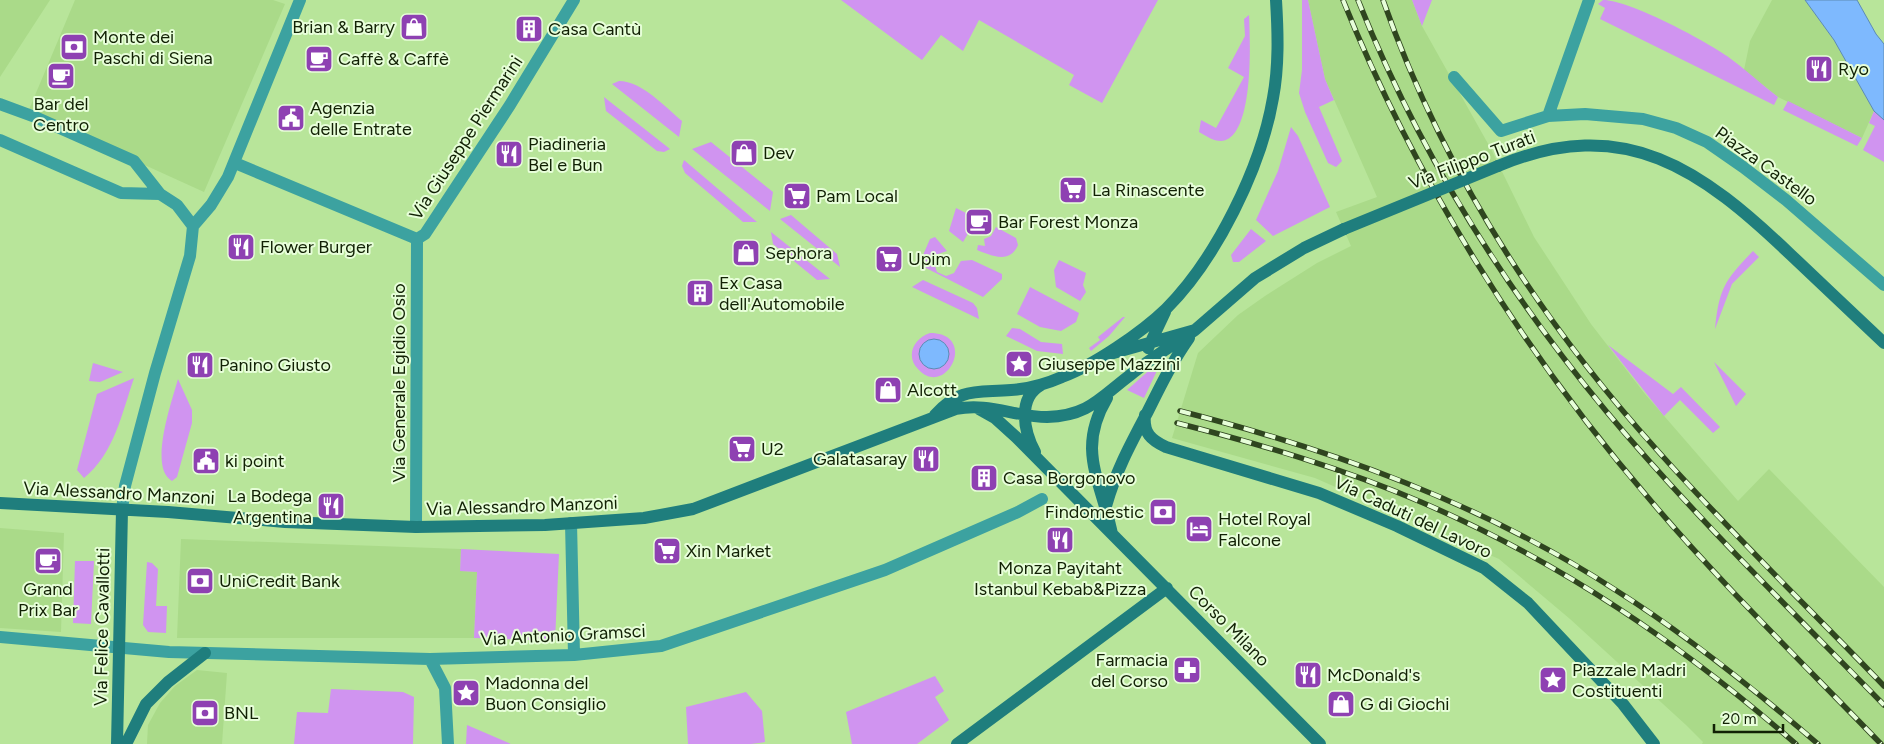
<svg xmlns="http://www.w3.org/2000/svg" width="1884" height="744" font-family="Figtree,sans-serif">
  <rect width="100%" height="100%" fill="#b8e59a"/>
  <path fill="#aada89" d="M0,0H50L0,77Z
    M75,0H273L285,4L204,192L28,112Z
    M1308,0H1412L1422,26L1491,149L1534,237L1591,324L1645,394L1738,501L1769,469L1884,587V744H1702L1703,742L1686,725L1570,619L1499,559L1315,478L1172,438L1198,353L1238,315L1265,296L1317,263L1351,246L1336,212L1377,197L1325,79Z
    M1772,0H1805L1834,40L1874,111L1862,138L1778,97L1744,70L1750,41Z
    M0,528L64,533L61,632L0,628Z
    M181,539L461,549L460,571L477,572L474,638H177Z
    M197,670L227,673L222,744H147L148,725L160,703L175,686Z"/>
  <path fill="#d094f0" fill-rule="evenodd" d="M841,0H1158L1102,103L1069,85L1074,75L979,20L963,51L941,35L922,60Z
    M1302,0H1308L1325,79L1334,100L1319,107L1342,161L1336,167L1328,163L1305,112L1299,93L1302,70Z
    M1412,0H1432L1422,26Z
    M1603,0C1629,0 1704,40 1727,56C1745,69 1761,84 1778,97L1774,105L1600,19L1605,8L1598,4Z
    M1249,15C1250,38 1255,139 1221,141C1213,141 1206,136 1199,132L1201,120L1216,128L1244,77L1228,68L1245,36L1244,19Z
    M619,81C642,81 665,107 682,121L679,137L612,84Z
    M604,97L670,149L664,152L657,151L606,111Z
    M1788,101L1862,138L1857,146L1783,110Z
    M1874,111L1884,120V162L1863,150L1875,126L1869,123Z
    M1291,127L1298,136L1330,207L1273,236L1256,220L1278,171Z
    M711,142L773,192L770,211L692,149Z
    M684,160L757,222H743L685,173L682,166Z
    M956,208L970,215L966,224L969,232L963,242L949,231Z
    M791,215L837,254L840,267L780,219Z
    M996,227L1016,238L1018,245C1010,264 992,256 977,250L978,245L985,246L984,239L991,236Z
    M1251,229L1266,241L1239,262H1233L1231,255Z
    M771,232L830,279L817,280L773,244Z
    M935,237L947,251L938,254L934,263L937,272L946,276L954,273L961,261L972,260L1002,274V279L983,297L924,267L920,262L930,239Z
    M1753,251L1759,257L1732,284L1715,329C1719,288 1725,280 1753,251Z
    M1059,260L1086,273L1083,285L1086,292L1080,301L1056,287L1054,270Z
    M923,280L973,303L977,308L979,319L912,287Z
    M1030,287L1079,313L1076,322L1061,331L1040,327L1017,314Z
    M1123,317H1125L1109,336L1091,351L1089,348L1100,340L1098,337Z
    M1012,328L1020,329L1041,342L1062,344L1063,354L1037,351L1006,336Z
    M930,333C979,333 946,400 918,369C905,356 914,338 930,333ZM941,341C949,349 950,359 942,367L919,357L920,348Z
    M1608,345L1673,394L1681,387L1720,427L1713,433L1680,400L1664,416Z
    M1163,358L1144,398L1127,390Z
    M1714,362L1746,394L1736,406Z
    M93,363L123,372L100,382L89,381Z
    M134,378C122,413 114,454 84,478L77,470L97,394Z
    M178,379L192,410V423L177,477L172,481C148,468 172,401 178,379Z
    M461,549L559,554L555,641L474,638L477,572L460,571Z
    M75,561H94L91,624L73,623Z
    M147,562L152,563L158,569L156,606H167L166,633L148,632L143,625Z
    M935,676L944,691L935,697L949,720L917,744H852L846,712Z
    M331,689L403,692L414,697L413,744H294L297,712L328,713Z
    M746,692L762,711L765,742L751,744H688L686,707Z
    M467,725L511,744H466Z"/>
  <path fill="#7eb9fe" stroke="#5d8bb3" d="M1805,0H1857L1876,34L1884,44V120L1874,111L1834,40Z
    M919 354a15 15 0 1 1 30 0a15 15 0 1 1-30 0Z"/>
  <g fill="none" stroke-linecap="round" stroke-linejoin="round">
    <path stroke="#3ca2a0" stroke-width="12" d="M1454,77L1501,131L1548,116L1585,114L1643,119L1676,128L1707,142L1743,167L1786,200L1884,285
      M0,104L35,117L134,161L160,194
      M1548,116L1589,0
      M0,140L121,193L160,194L177,205L193,226
      M235,163L417,239
      M417,239L425,234L510,105L574,0
      M122,510L125,486L155,373L190,256L193,226L211,205L228,177L300,0
      M571,523L574,655
      M416,527L417,239
      M0,637L169,652L430,659L574,655L661,646L885,570L1018,512L1042,499
      M430,659L445,688L448,744"/>
    <path stroke="#1f7e7d" stroke-width="12" d="M1498,166C1625,113 1702,170 1791,255C1822,284 1853,314 1884,343
      M1148,348L1165,312
      M1110,354L1195,330L1255,278L1304,248L1344,229
      M1107,398C1076,450 1101,480 1112,534
      M979,409L995,418L1016,437L1320,744
      M935,415C960,387 977,393 1011,390C1028,389 1046,384 1062,377C1094,365 1141,333 1166,309C1216,259 1261,168 1273,98C1279,66 1278,33 1276,0
      M1145,415C1143,433 1151,440 1166,447L1319,493L1397,526L1484,568L1528,603L1623,704L1654,744
      M1035,452C1024,432 1017,398 1041,385
      M0,503L168,512L285,522L416,527L545,525L644,518L693,509L956,409C987,402 1016,417 1047,417C1088,416 1100,398 1129,376C1150,359 1173,345 1195,330
      M1106,506C1116,471 1130,445 1147,413C1160,387 1172,362 1189,338
      M117,744L122,510
      M126,744L146,704L168,682L205,653
      M957,744L1167,588"/>
    <defs>
      <path id="rail" d="M1343,0C1415,179 1525,355 1651,501C1723,586 1804,664 1881,744
        M1358,0C1417,148 1504,288 1606,411C1692,514 1790,609 1884,705
        M1383,0C1442,168 1538,318 1657,450C1729,531 1808,607 1884,686
        M1180,411C1333,450 1484,504 1617,591C1688,636 1754,689 1818,744
        M1177,423C1259,444 1342,468 1421,502C1561,562 1681,644 1796,744"/>
    </defs>
    <use href="#rail" stroke="#2f451f" stroke-width="5.5"/>
    <use href="#rail" stroke="#e7fed9" stroke-width="4" stroke-dasharray="11" stroke-linecap="butt"/>
    <path stroke="#1f7e7d" stroke-width="12" d="M1344,229L1498,166"/>
  </g>
  <defs>
    <symbol id="shop-square" viewBox="-11 -11 22 22"><rect x="-9" y="-9" width="18" height="18" rx="4" fill="#8e41b2" stroke="#e7fed9"/><path d="M-5-2.5h2.3a2.7 3.5 0 0 1 5.4 0H5L5.5 6h-11ZM-1.5-2.5h3a1.5 2.3 0 0 0-3 0Z" fill="#fff"/></symbol>
    <symbol id="building-square" viewBox="-11 -11 22 22"><rect x="-9" y="-9" width="18" height="18" rx="4" fill="#8e41b2" stroke="#e7fed9"/><path d="M-4-6H4V6H1V3H-1V6H-4ZM-2.5-4.3h1.7v1.8h-1.7ZM.8-4.3h1.7v1.8H.8ZM-2.5-1h1.7V.8h-1.7ZM.8-1h1.7V.8H.8Z" fill="#fff"/></symbol>
    <symbol id="bank-square" viewBox="-11 -11 22 22"><rect x="-9" y="-9" width="18" height="18" rx="4" fill="#8e41b2" stroke="#e7fed9"/><path d="M-6-4H6V4H-6ZM0-2.3a2.3 2.3 0 1 0 0 4.6a2.3 2.3 0 1 0 0-4.6Z" fill="#fff"/></symbol>
    <symbol id="cafe-square" viewBox="-11 -11 22 22"><rect x="-9" y="-9" width="18" height="18" rx="4" fill="#8e41b2" stroke="#e7fed9"/><path d="M-5.5-4.5H6V0H3Q3 3.5 0 3.5H-2.5Q-5.5 3.5-5.5 0ZM3-3.2v2h1.7v-2ZM-6 4.5H4V6H-6Z" fill="#fff"/></symbol>
    <symbol id="restaurant-square" viewBox="-11 -11 22 22"><rect x="-9" y="-9" width="18" height="18" rx="4" fill="#8e41b2" stroke="#e7fed9"/><path d="M-5-6h1v4h1v-4h1v4h1v-4h1v5L-1.5 .5V6h-2V.5L-5-1ZM5-6V6H3V1.5H1.5Q1.5-4 5-6Z" fill="#fff"/></symbol>
    <symbol id="civic-square" viewBox="-11 -11 22 22"><rect x="-9" y="-9" width="18" height="18" rx="4" fill="#8e41b2" stroke="#e7fed9"/><path d="M-.6-6.5H3V-4.5H.6V-3L4-1V1h2V6H-6V1h2V-1L-.6-3ZM-1.2 2.5V6h2.4V2.5Z" fill="#fff"/></symbol>
    <symbol id="supermarket-square" viewBox="-11 -11 22 22"><rect x="-9" y="-9" width="18" height="18" rx="4" fill="#8e41b2" stroke="#e7fed9"/><path d="M-6-5.5h2.5l.6 2H6L4.5 2H-2.5L-4.4-4H-6ZM-1.5 3.2a1.3 1.3 0 1 0 .1 0ZM3 3.2a1.3 1.3 0 1 0 .1 0Z" fill="#fff"/></symbol>
    <symbol id="sight-square" viewBox="-11 -11 22 22"><rect x="-9" y="-9" width="18" height="18" rx="4" fill="#8e41b2" stroke="#e7fed9"/><path d="M0-6L1.8-2.2L6-1.7L2.9 1.2L3.7 5.4L0 3.3L-3.7 5.4L-2.9 1.2L-6-1.7L-1.8-2.2Z" fill="#fff"/></symbol>
    <symbol id="hotel-square" viewBox="-11 -11 22 22"><rect x="-9" y="-9" width="18" height="18" rx="4" fill="#8e41b2" stroke="#e7fed9"/><path d="M-6-4.5h1.5V1H6V5H4.5V3h-9V5H-6ZM-4 0a1.8 1.8 0 1 1 3.6 0ZM.5 0V-2.5h3Q6-2.5 6 0Z" fill="#fff"/></symbol>
    <symbol id="pharmacy-square" viewBox="-11 -11 22 22"><rect x="-9" y="-9" width="18" height="18" rx="4" fill="#8e41b2" stroke="#e7fed9"/><path d="M-2-6h4v4h4v4h-4v4h-4v-4h-4v-4h4Z" fill="#fff"/></symbol>
  </defs>
  <g fill-rule="evenodd">
    <use href="#shop-square" x="398" y="11" width="32" height="32"/>
    <use href="#building-square" x="513" y="13" width="32" height="32"/>
    <use href="#bank-square" x="58" y="31" width="32" height="32"/>
    <use href="#cafe-square" x="303" y="43" width="32" height="32"/>
    <use href="#restaurant-square" x="1803" y="53" width="32" height="32"/>
    <use href="#cafe-square" x="45" y="60" width="32" height="32"/>
    <use href="#civic-square" x="275" y="102" width="32" height="32"/>
    <use href="#shop-square" x="728" y="137" width="32" height="32"/>
    <use href="#restaurant-square" x="493" y="138" width="32" height="32"/>
    <use href="#supermarket-square" x="1057" y="174" width="32" height="32"/>
    <use href="#supermarket-square" x="781" y="180" width="32" height="32"/>
    <use href="#cafe-square" x="963" y="206" width="32" height="32"/>
    <use href="#restaurant-square" x="225" y="231" width="32" height="32"/>
    <use href="#shop-square" x="730" y="237" width="32" height="32"/>
    <use href="#supermarket-square" x="873" y="243" width="32" height="32"/>
    <use href="#building-square" x="684" y="277" width="32" height="32"/>
    <use href="#sight-square" x="1003" y="348" width="32" height="32"/>
    <use href="#restaurant-square" x="184" y="349" width="32" height="32"/>
    <use href="#shop-square" x="872" y="374" width="32" height="32"/>
    <use href="#supermarket-square" x="726" y="433" width="32" height="32"/>
    <use href="#restaurant-square" x="910" y="443" width="32" height="32"/>
    <use href="#civic-square" x="190" y="445" width="32" height="32"/>
    <use href="#building-square" x="968" y="462" width="32" height="32"/>
    <use href="#restaurant-square" x="315" y="490" width="32" height="32"/>
    <use href="#bank-square" x="1147" y="496" width="32" height="32"/>
    <use href="#hotel-square" x="1183" y="513" width="32" height="32"/>
    <use href="#restaurant-square" x="1044" y="524" width="32" height="32"/>
    <use href="#supermarket-square" x="651" y="535" width="32" height="32"/>
    <use href="#cafe-square" x="32" y="545" width="32" height="32"/>
    <use href="#bank-square" x="184" y="565" width="32" height="32"/>
    <use href="#pharmacy-square" x="1171" y="654" width="32" height="32"/>
    <use href="#restaurant-square" x="1292" y="659" width="32" height="32"/>
    <use href="#sight-square" x="1537" y="664" width="32" height="32"/>
    <use href="#sight-square" x="450" y="677" width="32" height="32"/>
    <use href="#shop-square" x="1325" y="688" width="32" height="32"/>
    <use href="#bank-square" x="189" y="697" width="32" height="32"/>
  </g>
  <g text-anchor="middle" stroke-width="4" stroke-linejoin="round" paint-order="stroke">
    <g font-size="18" fill="#112104" stroke="#e7fed9" text-anchor="start">
      <text x="395" y="33" text-anchor="end">Brian &amp; Barry</text>
      <text x="548" y="35">Casa Cantù</text>
      <text x="93" y="43">Monte dei<tspan x="93" dy="21">Paschi di Siena</tspan></text>
      <text x="338" y="65">Caffè &amp; Caffè</text>
      <text x="1838" y="75">Ryo</text>
      <text x="61" y="110" text-anchor="middle">Bar del<tspan x="61" dy="21">Centro</tspan></text>
      <text x="310" y="114">Agenzia<tspan x="310" dy="21">delle Entrate</tspan></text>
      <text x="528" y="150">Piadineria<tspan x="528" dy="21">Bel e Bun</tspan></text>
      <text x="763" y="159">Dev</text>
      <text x="1092" y="196">La Rinascente</text>
      <text x="816" y="202">Pam Local</text>
      <text x="998" y="228">Bar Forest Monza</text>
      <text x="260" y="253">Flower Burger</text>
      <text x="765" y="259">Sephora</text>
      <text x="908" y="265">Upim</text>
      <text x="719" y="289">Ex Casa<tspan x="719" dy="21">dell'Automobile</tspan></text>
      <text x="1038" y="370">Giuseppe Mazzini</text>
      <text x="219" y="371">Panino Giusto</text>
      <text x="907" y="396">Alcott</text>
      <text x="761" y="455">U2</text>
      <text x="907" y="465" text-anchor="end">Galatasaray</text>
      <text x="225" y="467">ki point</text>
      <text x="1003" y="484">Casa Borgonovo</text>
      <text x="312" y="502" text-anchor="end">La Bodega<tspan x="312" dy="21">Argentina</tspan></text>
      <text x="1144" y="518" text-anchor="end">Findomestic</text>
      <text x="1218" y="525">Hotel Royal<tspan x="1218" dy="21">Falcone</tspan></text>
      <text x="686" y="557">Xin Market</text>
      <text x="1060" y="574" text-anchor="middle">Monza Payitaht<tspan x="1060" dy="21">Istanbul Kebab&amp;Pizza</tspan></text>
      <text x="219" y="587">UniCredit Bank</text>
      <text x="48" y="595" text-anchor="middle">Grand<tspan x="48" dy="21">Prix Bar</tspan></text>
      <text x="1168" y="666" text-anchor="end">Farmacia<tspan x="1168" dy="21">del Corso</tspan></text>
      <text x="1572" y="676">Piazzale Madri<tspan x="1572" dy="21">Costituenti</tspan></text>
      <text x="1327" y="681">McDonald's</text>
      <text x="485" y="689">Madonna del<tspan x="485" dy="21">Buon Consiglio</tspan></text>
      <text x="1360" y="710">G di Giochi</text>
      <text x="224" y="719">BNL</text>
    </g>
    <g font-size="18" fill="#112104" stroke="#e7fed9">
      <text transform="translate(466 138) rotate(-57)" y="6">Via Giuseppe Piermarini</text>
      <text transform="translate(1472 160) rotate(-21)" y="6">Via Filippo Turati</text>
      <text transform="translate(1766 166) rotate(36)" y="6">Piazza Castello</text>
      <text transform="translate(399 383) rotate(-90)" y="6">Via Generale Egidio Osio</text>
      <text transform="translate(119 493) rotate(3)" y="6">Via Alessandro Manzoni</text>
      <text transform="translate(522 506) rotate(-2)" y="6">Via Alessandro Manzoni</text>
      <text transform="translate(1413 517) rotate(25)" y="6">Via Caduti del Lavoro</text>
      <text transform="translate(1229 626) rotate(45)" y="6">Corso Milano</text>
      <text transform="translate(102 627) rotate(-89)" y="6">Via Felice Cavallotti</text>
      <text transform="translate(563 635) rotate(-3)" y="6">Via Antonio Gramsci</text>
    </g>
  </g>
  <path d="M1714 724v8h69v-8" fill="none" stroke="#112104" stroke-width="2.5"/>
  <text x="1722" y="724" font-size="15" fill="#112104" stroke="#e7fed9" stroke-width="4" paint-order="stroke">20 m</text>
</svg>
